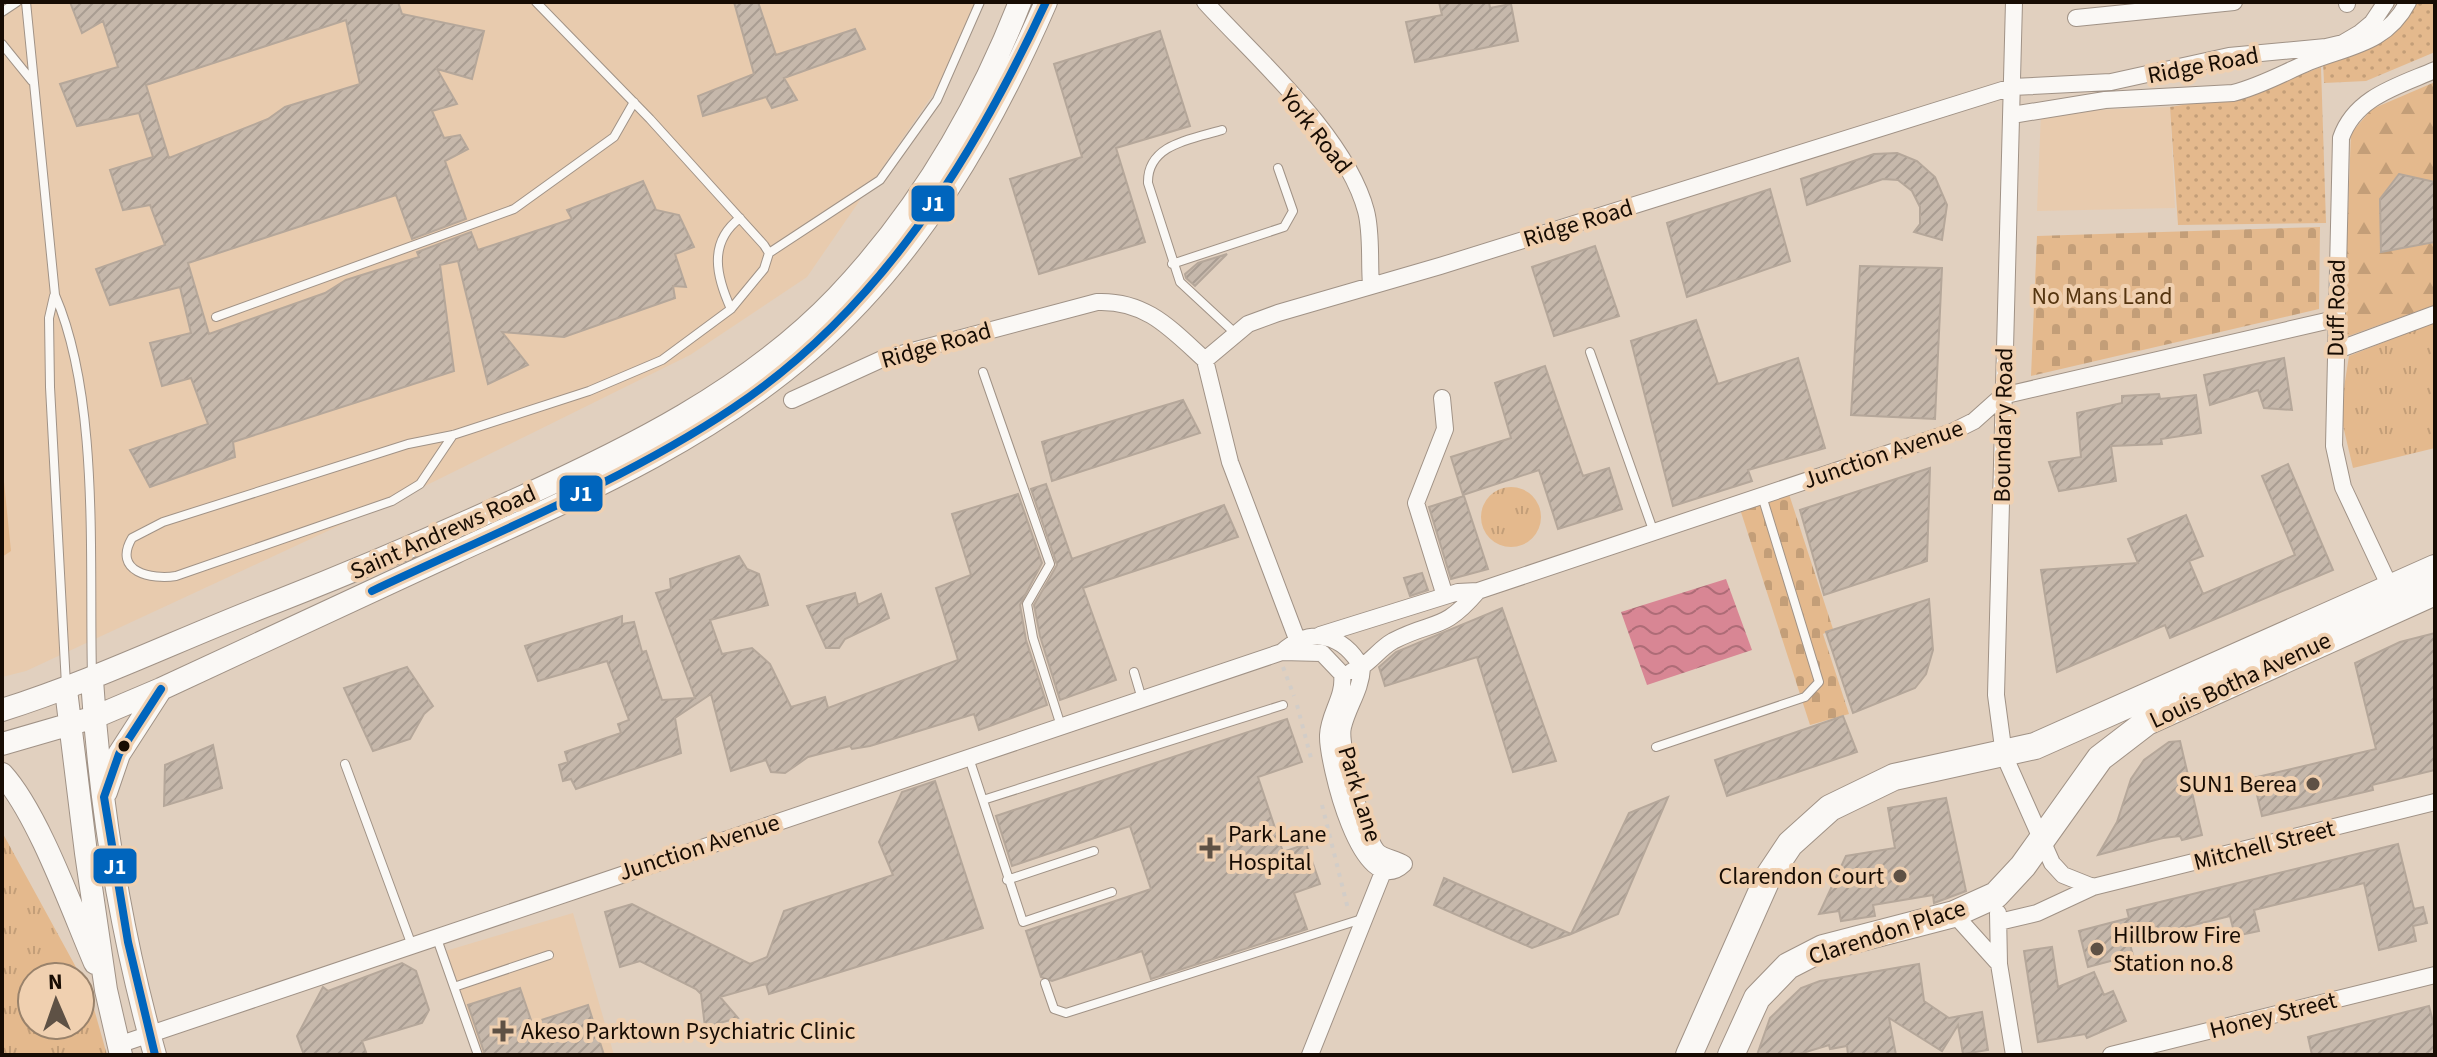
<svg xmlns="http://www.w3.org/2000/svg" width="2437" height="1057" font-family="'Source Sans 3',sans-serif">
  <defs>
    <pattern id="grass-dots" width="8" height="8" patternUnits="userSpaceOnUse" patternTransform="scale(2)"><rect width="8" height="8" fill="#e4b98d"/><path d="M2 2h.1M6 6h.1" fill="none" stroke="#c39e78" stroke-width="1.8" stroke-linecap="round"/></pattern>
    <pattern id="forest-firs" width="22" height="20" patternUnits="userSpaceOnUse" patternTransform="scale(2)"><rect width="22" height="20" fill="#e4b98d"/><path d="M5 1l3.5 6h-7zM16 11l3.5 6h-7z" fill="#c39e78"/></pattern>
    <pattern id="cemetery-stones" width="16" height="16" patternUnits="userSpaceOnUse" patternTransform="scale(2)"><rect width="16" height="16" fill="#e4b98d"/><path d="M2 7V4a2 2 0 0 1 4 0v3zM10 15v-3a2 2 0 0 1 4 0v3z" fill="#c39e78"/></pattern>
    <pattern id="park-tufts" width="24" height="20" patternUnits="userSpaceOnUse" patternTransform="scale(2)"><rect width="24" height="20" fill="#e4b98d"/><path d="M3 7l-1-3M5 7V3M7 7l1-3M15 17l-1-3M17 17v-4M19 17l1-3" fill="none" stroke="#c39e78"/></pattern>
    <pattern id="water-waves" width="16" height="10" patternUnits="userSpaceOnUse" patternTransform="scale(2)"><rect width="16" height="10" fill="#d88694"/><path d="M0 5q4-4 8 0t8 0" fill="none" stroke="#ae6c77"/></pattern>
    <pattern id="building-hatch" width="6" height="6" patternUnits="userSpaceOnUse" patternTransform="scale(2)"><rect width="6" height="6" fill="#c6b8ab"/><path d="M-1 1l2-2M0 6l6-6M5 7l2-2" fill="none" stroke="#a99d92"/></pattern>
  </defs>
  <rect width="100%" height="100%" fill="#e1d0bf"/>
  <path fill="#e8cbae" d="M2,2H978L938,87L807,277L690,355L431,483L26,671L2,677Z
    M2170,107L2175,208L2037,211L2041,112Z
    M573,913L614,1055H474L442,952Z"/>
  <path fill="url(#grass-dots)" d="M2414,2H2435V52L2366,81L2324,83L2323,62Z
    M2321,67L2326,223L2178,225L2170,107L2251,94Z"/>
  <path fill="url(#forest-firs)" d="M2435,82V305L2343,338L2351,133L2372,109Z"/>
  <path fill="url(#cemetery-stones)" d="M2320,227L2319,309L2031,376L2037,236Z
    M1788,491L1833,629L1823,634L1849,714L1810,725L1739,506Z"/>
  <path fill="url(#park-tufts)" fill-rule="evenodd" d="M2435,316V448L2353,468L2340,413L2349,356L2412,331L2426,317Z
    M1481 517a30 30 0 1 1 60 0a30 30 0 1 1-60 0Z
    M2,832L89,991L107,1055H2ZM32,977H80V1025H32Z"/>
  <path fill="#e4b98d" d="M2,462L11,551L2,557Z"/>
  <path fill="url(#water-waves)" d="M1726,579L1752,650L1647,685L1621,612Z"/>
  <path fill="url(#building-hatch)" stroke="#b5a79a" stroke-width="2" fill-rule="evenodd" d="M70,2H398L402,14L484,31L472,79L437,69L457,104L432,111L444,138L460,135L468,149L445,161L466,219L412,239L396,195L188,263L209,334L325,293L346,280L419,257L417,252L471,232L478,250L572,219L567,210L643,181L656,210L679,215L694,247L675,254L686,287L673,286L675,298L564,337L502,332L528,365L488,384L458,261L440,265L454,371L233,442L235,457L150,487L130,450L208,424L191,378L162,386L150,343L191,333L180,287L110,305L96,269L165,245L150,205L123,210L110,170L153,157L139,113L77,126L60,84L118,67L103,21L82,33ZM346,20L360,84L285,107L268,119L169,158L146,85Z
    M734,2H758L776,55L855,29L865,49L784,78L797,100L772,108L766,97L703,116L698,96L754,74Z
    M1439,2H1489L1490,8L1511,4L1518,41L1415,62L1406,22L1442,15Z
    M1160,31L1190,126L1116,148L1145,242L1039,274L1010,179L1082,157L1054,64Z
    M1897,153L1917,161L1935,177L1947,205L1942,240L1914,232L1920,224V207L1912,191L1898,180L1883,179L1807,205L1801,179L1874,154Z
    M2399,174L2435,182V242L2381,252L2380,199Z
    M1770,189L1790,261L1687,297L1667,223Z
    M1595,246L1619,316L1554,336L1532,267Z
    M1227,254L1195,286L1186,278L1185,274L1198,263Z
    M1860,266L1942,268L1935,419L1851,415Z
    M1696,320L1718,384L1798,358L1825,448L1748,470L1752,481L1673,506L1631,341Z
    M2284,358L2292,410L2264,408L2258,390L2210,405L2204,375Z
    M1545,366L1583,476L1609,468L1622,509L1558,529L1539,470L1463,495L1451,457L1511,438L1495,383Z
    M2159,394L2160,399L2196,395L2201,433L2161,439L2162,444L2111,446L2116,481L2059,491L2049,462L2081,457L2077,413L2122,403V396Z
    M1183,400L1200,433L1052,481L1042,442Z
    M2288,464L2333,570L2170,638L2165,625L2057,672L2041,570L2138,563L2128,539L2186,515L2203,556L2189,561L2203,594L2295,555L2262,476Z
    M1930,468L1927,561L1824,595L1800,510Z
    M1046,484L1072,559L1224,505L1238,537L1083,588L1116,680L1060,700L1040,636L1034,605L1057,565L1031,489Z
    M1018,494L1042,563L1020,605L1026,640L1047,705L979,730L974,714L870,746L852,749L850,746L808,757L785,773L771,772L766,760L731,771L711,694L675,718L681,753L576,789L571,779L563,781L559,765L568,762L565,752L621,733L618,724L629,720L607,661L538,681L525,646L622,616V624L634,622L642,652L646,651L662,700L695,698L656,593L671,589L670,579L739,556L747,569L759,574L768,605L710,620L722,654L752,648L770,664L791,707L825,697L828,708L958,660L936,588L971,575L952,514Z
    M1464,496L1488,569L1451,579L1429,507Z
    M1422,573L1428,590L1410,596L1404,578Z
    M855,593L858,605L881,594L889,618L845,639L839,648H826L807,606Z
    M1929,599L1933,650L1926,674L1915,688L1853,713L1826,632Z
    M1502,608L1556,761L1513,772L1477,657L1385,686L1379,667L1396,652Z
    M2435,633V770L2372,785L2373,790L2262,816L2253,778L2376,749L2355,663L2400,642Z
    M407,667L433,706L424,714L410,739L373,751L344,688Z
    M1843,716L1857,752L1727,796L1715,760Z
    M1287,719L1302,762L1258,777L1283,852L1306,844L1320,884L1294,893L1307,929L1151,979L1142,951L1052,981L1041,977L1026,931L1151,889L1130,826L1012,866L996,816Z
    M2180,741L2202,835L2182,840L2180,836L2163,838L2098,855L2117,822L2131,779L2144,760L2169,742Z
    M213,745L222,788L164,806L165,765Z
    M935,781L983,928L769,994L766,984L720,997L738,1018L705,1027L701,994L696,989L640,961L620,967L605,912L632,904L750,964L767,957L784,911L893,875L879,842L902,792Z
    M1668,797L1618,914L1571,934L1629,813Z
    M1946,798L1966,891L1934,903L1933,895L1873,905L1875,916L1841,921L1839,911L1819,914L1846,856L1895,848L1888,808Z
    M2398,844L2414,909L2423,907L2427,923L2413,926L2416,941L2379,950L2364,883L2254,910L2259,931L2235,936L2230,916L2129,941L2133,955L2088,967L2079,931L2129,918L2127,910Z
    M1444,878L1571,934L1532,948L1434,905Z
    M2052,947L2058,987L2094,972L2104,995L2113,991L2126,1021L2087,1038L2085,1034L2038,1042L2024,951Z
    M402,963L416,971L429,1010L422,1023L362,1041L367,1055H304L297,1036L323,987L328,991Z
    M1919,964L1924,1001L1949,1018L1982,1012L1988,1050L1963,1054L1958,1025L1942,1051L1889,1018L1896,1055H1848L1847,1046L1830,1049L1829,1045L1796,1055H1757L1770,1018L1801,988L1820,981Z
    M520,988L532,1023L588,1005L604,1055H485L468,1005Z
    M2429,1006L2435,1030V1055H2312L2308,1037Z"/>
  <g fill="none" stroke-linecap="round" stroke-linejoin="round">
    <defs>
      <path id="lane" d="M26,2L55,295C100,399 89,561 92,676
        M2,12L17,2
        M2,44L32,81
        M1222,130C1192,139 1147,144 1148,183L1180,282L1235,333
        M769,253L880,180L937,100L980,2
        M1172,264L1284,227L1293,211L1278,168
        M54,296L49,318L50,387L66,685
        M731,309C717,278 707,243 740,218
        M216,317L514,209L614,137L634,102
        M1590,352L1653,530
        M983,372L1050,564L1027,604L1033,638L1061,726
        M453,435L420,484L392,501L176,576C152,580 112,572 132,538L163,522L408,444L453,435L589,391L662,360L731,309L764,269L769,253L764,245L650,119L536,2
        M1134,672L1142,699
        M1656,747L1805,697L1819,682L1762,496
        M969,758L1023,922L1112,892
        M345,764L411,943
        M983,800L1283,705
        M1007,880L1094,851
        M436,936L478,1055
        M1045,983L1054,1009L1066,1013L1365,918
        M454,987L549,955"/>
      <path id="street" d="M1205,2C1257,59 1346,136 1366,211C1372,234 1369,261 1371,285
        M2014,2L1996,695L2004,755L2052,863L2063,875L2093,887
        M2347,4V2
        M2076,18L2234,2
        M2012,115L2105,100L2233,93C2261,86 2283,73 2309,62C2349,46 2386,44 2408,2
        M2335,351L2435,314
        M1205,360L1248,324L1278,313L1440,266L2012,87L2111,82L2229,56L2326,47L2343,43L2360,33L2372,23L2386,2
        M1205,360L1230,462L1300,647
        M1442,398L1445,429L1416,503L1445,596
        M792,400L882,359L1097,302C1146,300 1171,329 1205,360
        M2390,587L2343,487L2334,446L2341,138C2355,97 2398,86 2435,70
        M1320,635L1458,592L1478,591L1952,432L1974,421L2002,396L2335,319
        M1352,671C1370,665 1377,650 1393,641C1435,619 1442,633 1478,591
        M1998,913L1999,964L2014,1055
        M1954,914L1999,964
        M1999,922L2037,913L2093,887L2435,802
        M118,1045L1282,652L1322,653L1342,674C1345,697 1329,713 1328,735C1327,760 1361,905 1404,864C1396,858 1383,858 1377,851C1364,836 1338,745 1343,727C1348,706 1361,690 1362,668C1343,634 1311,626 1282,652
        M1310,1055L1383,872
        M2111,1055L2435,975"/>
      <path id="secondary" d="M92,680C100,805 121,934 155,1055
        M66,690L86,853L106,990L121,1055
        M2,710C97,680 186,636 278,601C357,570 434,537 511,502C628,449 747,391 837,297C919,211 977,112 1020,2
        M2,744L95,717L161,689C259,644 357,597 456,552C580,495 707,440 811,349C918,256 990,131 1046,2
        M2,774C38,813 73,912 95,963
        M106,792L119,754L161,689"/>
      <path id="primary" d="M1689,1055L1768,877L1790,844L1830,808L1894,777L2035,746L2435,568
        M1731,1055L1757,998L1788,966L1823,948L1954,914L1996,895L2023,866L2100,758L2147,722L2435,592"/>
    </defs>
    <use href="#lane" stroke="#a09286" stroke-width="10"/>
    <use href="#street" stroke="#a09286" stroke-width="18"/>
    <use href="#secondary" stroke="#a09286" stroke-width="24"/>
    <use href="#primary" stroke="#a09286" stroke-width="28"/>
    <path stroke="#d2cdc8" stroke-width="4" stroke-dasharray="4 6" stroke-linecap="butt" d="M1283,667L1294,696
      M1297,705L1312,762
      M1322,805L1348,909"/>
    <use href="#lane" stroke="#faf8f5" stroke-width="8"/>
    <use href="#street" stroke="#faf8f5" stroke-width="16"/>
    <use href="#secondary" stroke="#faf8f5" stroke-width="22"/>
    <use href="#primary" stroke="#faf8f5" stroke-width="26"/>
    <defs>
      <path id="bus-1" d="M372,591C490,535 626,480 733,408C880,310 973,159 1046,2
        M155,1055L128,942L104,797L119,754L161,689"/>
    </defs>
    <use href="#bus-1" stroke="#f0d0b0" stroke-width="14"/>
    <use href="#bus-1" stroke="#0065bd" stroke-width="8"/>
  </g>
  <circle fill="#170c03" stroke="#f0d0b0" stroke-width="3" cx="124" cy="746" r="7"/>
  <g fill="#5e5145" stroke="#f0d0b0" stroke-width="3">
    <circle cx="2313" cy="784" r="8"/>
    <path d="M1206 836h8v8h8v8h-8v8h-8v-8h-8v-8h8z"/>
    <circle cx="1900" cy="876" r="8"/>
    <circle cx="2097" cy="949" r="8"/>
    <path d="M499 1019h8v8h8v8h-8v8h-8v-8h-8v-8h8z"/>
  </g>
  <g text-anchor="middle" stroke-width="8" stroke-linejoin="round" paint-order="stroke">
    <g font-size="24" fill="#170c03" stroke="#f0d0b0">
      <text transform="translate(2203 65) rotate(-11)" y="8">Ridge Road</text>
      <text transform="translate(1316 131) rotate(52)" y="8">York Road</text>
      <text transform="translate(1578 223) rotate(-17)" y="8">Ridge Road</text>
      <text transform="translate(2336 308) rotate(-89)" y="8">Duff Road</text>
      <text transform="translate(936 345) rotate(-16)" y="8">Ridge Road</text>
      <text transform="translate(2003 425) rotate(-89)" y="8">Boundary Road</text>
      <text transform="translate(1883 454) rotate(-19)" y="8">Junction Avenue</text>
      <text transform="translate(443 532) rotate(-24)" y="8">Saint Andrews Road</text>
      <text transform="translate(2240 680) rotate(-25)" y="8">Louis Botha Avenue</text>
      <text transform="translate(1360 794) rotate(73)" y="8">Park Lane</text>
      <text transform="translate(2264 845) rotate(-14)" y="8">Mitchell Street</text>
      <text transform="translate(699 847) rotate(-18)" y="8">Junction Avenue</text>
      <text transform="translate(1887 932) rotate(-18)" y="8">Clarendon Place</text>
      <text transform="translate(2273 1015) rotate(-14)" y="8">Honey Street</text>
    </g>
    <g font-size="24" fill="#553510" stroke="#f0d0b0">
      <text x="2102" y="304">No Mans Land</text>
    </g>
    <g font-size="24" fill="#170c03" stroke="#f0d0b0" text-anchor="start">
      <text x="2297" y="792" text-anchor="end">SUN1 Berea</text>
      <text x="1228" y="842">Park Lane<tspan x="1228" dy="28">Hospital</tspan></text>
      <text x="1884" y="884" text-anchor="end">Clarendon Court</text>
      <text x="2113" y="943">Hillbrow Fire<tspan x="2113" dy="28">Station no.8</tspan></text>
      <text x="521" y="1039">Akeso Parktown Psychiatric Clinic</text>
    </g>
  </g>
  <g stroke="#f0d0b0" stroke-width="3">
    <rect x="910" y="184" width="46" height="39" rx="8" fill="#0065bd"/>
    <rect x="558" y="474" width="46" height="39" rx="8" fill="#0065bd"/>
    <rect x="92" y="847" width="46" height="38" rx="8" fill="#0065bd"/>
  </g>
  <g font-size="22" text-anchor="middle" font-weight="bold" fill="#fff">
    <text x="933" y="211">J1</text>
    <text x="581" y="501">J1</text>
    <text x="115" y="874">J1</text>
  </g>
  <rect width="2437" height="1057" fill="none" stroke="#170c03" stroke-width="8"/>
  <g transform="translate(56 1001) rotate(358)"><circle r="38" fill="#f0d0b0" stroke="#99826b" stroke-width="2"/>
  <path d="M0-6L14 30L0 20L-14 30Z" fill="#5e5145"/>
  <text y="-12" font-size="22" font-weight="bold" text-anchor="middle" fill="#170c03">N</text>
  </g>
</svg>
